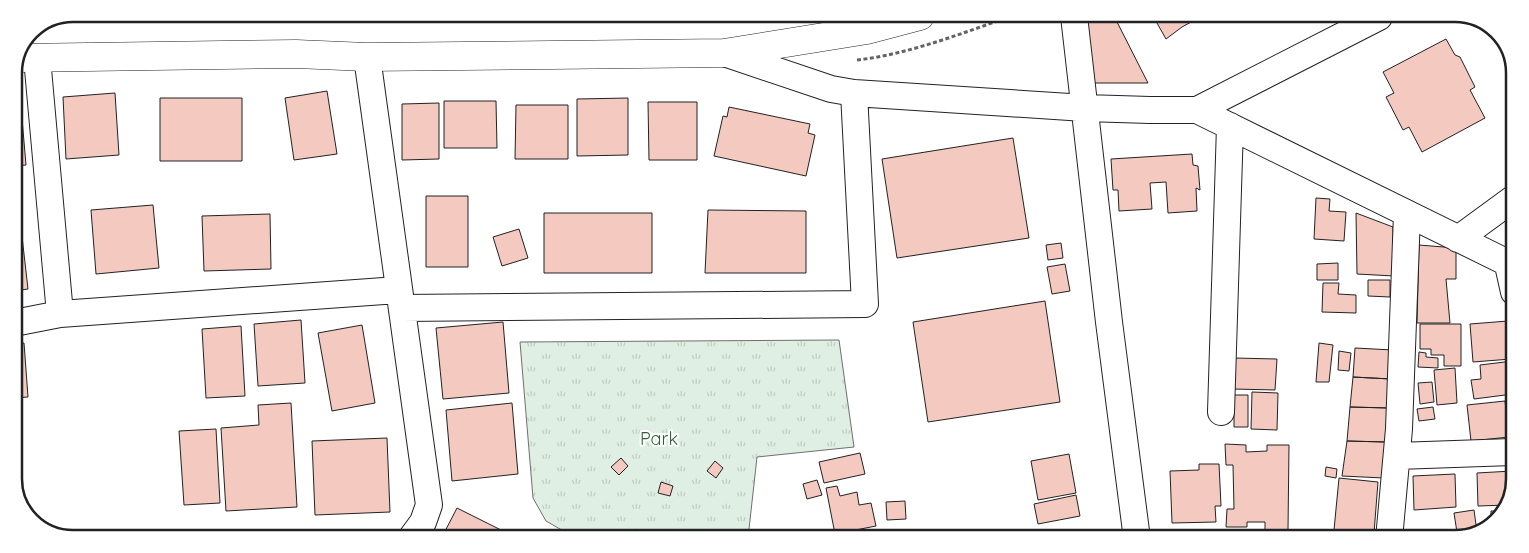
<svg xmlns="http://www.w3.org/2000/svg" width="1529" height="553" font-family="Quicksand,sans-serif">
  <defs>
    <pattern id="grass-tufts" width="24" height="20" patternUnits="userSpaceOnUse" patternTransform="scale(1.25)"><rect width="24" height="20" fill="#e0efe3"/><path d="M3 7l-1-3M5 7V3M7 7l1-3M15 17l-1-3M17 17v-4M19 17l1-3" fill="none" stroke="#c0cdc2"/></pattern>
  </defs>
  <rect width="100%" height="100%" fill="#fff"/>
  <path fill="url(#grass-tufts)" stroke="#6f6f6f" d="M839,340L854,447L757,457L748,538L579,537H574L546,521L533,498L520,342Z"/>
  <path fill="#f3c9c0" stroke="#222" d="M1080,16H1114L1148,83H1092Z
    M1153,16H1202L1182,27L1166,39Z
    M1446,39L1455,55L1460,57L1475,87L1470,90L1485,118L1422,152L1409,127L1403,130L1386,97L1394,93L1383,72Z
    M327,91L337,154L294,160L285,98Z
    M115,93L119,155L66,159L63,97Z
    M160,98H242V161H160Z
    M628,98V155L577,156V99Z
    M444,101H496L497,148H444Z
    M648,102H697V160H649Z
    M439,103V159L402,160V104Z
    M516,105H568V159H515Z
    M21,107L26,165L14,166V108Z
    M729,107L810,124L808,133L815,135L806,176L714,156L723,116L727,117Z
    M1013,138L1029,238L897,258L882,159Z
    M1192,154L1193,165L1198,166L1200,190L1196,188L1197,211L1168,213L1166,182L1150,183L1152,209L1119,211L1118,190H1113L1111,159Z
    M426,196H468V267H426Z
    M1316,198L1330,199L1329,211L1346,212L1344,241L1314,239Z
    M153,205L159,268L96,274L91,210Z
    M708,210L806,211V273H705Z
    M544,213H652V273H544Z
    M1356,213L1393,227L1394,276L1357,274Z
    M270,214L271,269L204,271L202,216Z
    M20,219L28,289L14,291V220Z
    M519,229L528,258L502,266L493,237Z
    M1061,243L1063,258L1048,260L1046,245Z
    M1419,245L1456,248V279H1446L1450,323H1417Z
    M1338,263V280H1317V264Z
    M1065,264L1070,291L1052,294L1047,267Z
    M1368,280H1390V297L1368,296Z
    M1323,283H1339L1338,294L1356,295V313L1322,312Z
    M1045,301L1060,402L928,422L913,322Z
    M301,320L305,383L258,386L254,324Z
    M1508,321L1511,359L1473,362L1470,324Z
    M503,322L509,393L443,399L436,328Z
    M1420,324H1461V366H1444V355H1431V349H1420Z
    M362,325L375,403L332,411L318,333Z
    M241,326L245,396L206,398L202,329Z
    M24,343L28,397L14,398V344Z
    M1319,343L1333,345L1329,382H1316Z
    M1355,348L1393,350L1391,379L1353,377Z
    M1339,351L1351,353L1349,371L1338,370Z
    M1419,352L1426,353V357L1438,358V368L1418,367Z
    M1234,358L1277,359L1275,390L1233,389Z
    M1513,361V394L1474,399L1471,380L1481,379L1480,365Z
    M1455,368L1457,403L1437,405L1434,370Z
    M1353,377L1391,379L1389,408L1350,407Z
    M1432,382L1434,402L1420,404L1418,383Z
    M1252,392L1278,393L1277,430L1251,429Z
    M1234,395H1248V427H1234Z
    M1505,401L1509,437L1471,441L1467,405Z
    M291,403L297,507L226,511L221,428L259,425L258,405Z
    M512,403L518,474L452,481L446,410Z
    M1350,407L1389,408L1386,442L1347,441Z
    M1433,407L1435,419L1419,421L1417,409Z
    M216,429L220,503L184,505L179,431Z
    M387,438L390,512L315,515L312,441Z
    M1347,441L1386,442L1384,478L1342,476Z
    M1225,444L1246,445V452L1267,451V445H1289L1288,531H1265V522H1247V527H1226L1227,509H1234L1233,465H1226Z
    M860,453L865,474L824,483L819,462Z
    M1069,454L1076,493L1038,500L1031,461Z
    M621,458L628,466L619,475L611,467Z
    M715,461L723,468L716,478L707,471Z
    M1199,464H1219L1221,506H1215L1216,522L1172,523L1170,471L1199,470Z
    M1326,467L1337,469L1336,478L1325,476Z
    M1512,471V499L1508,505L1478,506L1477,473Z
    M1455,474L1456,507L1414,510L1413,476Z
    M1339,478L1378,482L1374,533L1334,530Z
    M817,480L822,495L807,499L803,484Z
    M661,482L673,486L670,496L658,493Z
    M837,486L840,496L857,492L859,505L871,503L876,526L835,534L826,488Z
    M1076,495L1080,516L1038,524L1034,504Z
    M905,501L906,519L887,520L886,502Z
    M457,508L503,531L500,537H442Z
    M1474,510L1477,532L1458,539L1454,513Z
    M1491,511H1503L1491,527Z
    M1336,534L1374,537V539H1335Z"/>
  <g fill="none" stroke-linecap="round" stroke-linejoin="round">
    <defs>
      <path id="minor" d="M1074,16L1109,322L1137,539
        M724,53L831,89L854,93L1085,108L1150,110H1197L1379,17
        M367,57L429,505L423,522L412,537
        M37,58L60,314
        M1197,110L1514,266
        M1458,239L1514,198
        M1508,265L1514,292
        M402,308L865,304L854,93
        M14,323L60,314L398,290
        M1221,412L1230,126
        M1397,456L1512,452
        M1389,539L1399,429L1407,214"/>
      <path id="major" d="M19,58L296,54L367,57L724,53L867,30L920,16"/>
    </defs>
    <use href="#minor" stroke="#222" stroke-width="28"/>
    <use href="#major" stroke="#222" stroke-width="29"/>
    <path stroke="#646464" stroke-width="3" stroke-dasharray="4 2.5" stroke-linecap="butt" d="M857,60C910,54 962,33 1012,16"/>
    <use href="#minor" stroke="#fff" stroke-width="26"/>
    <use href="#major" stroke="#fff" stroke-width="28"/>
  </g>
  <g text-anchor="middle" stroke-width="4" stroke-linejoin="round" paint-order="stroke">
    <g font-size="18" fill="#2f5e38" stroke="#fff">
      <text x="659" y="445">Park</text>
    </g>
  </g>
  <path d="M0 0H1529V553H0ZM73 22H1455A51 51 0 0 1 1506 73V479A51 51 0 0 1 1455 530H73A51 51 0 0 1 22 479V73A51 51 0 0 1 73 22Z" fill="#fff" fill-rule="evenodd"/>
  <path fill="none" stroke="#222" stroke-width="2.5" d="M73 22H1455A51 51 0 0 1 1506 73V479A51 51 0 0 1 1455 530H73A51 51 0 0 1 22 479V73A51 51 0 0 1 73 22Z"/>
</svg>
